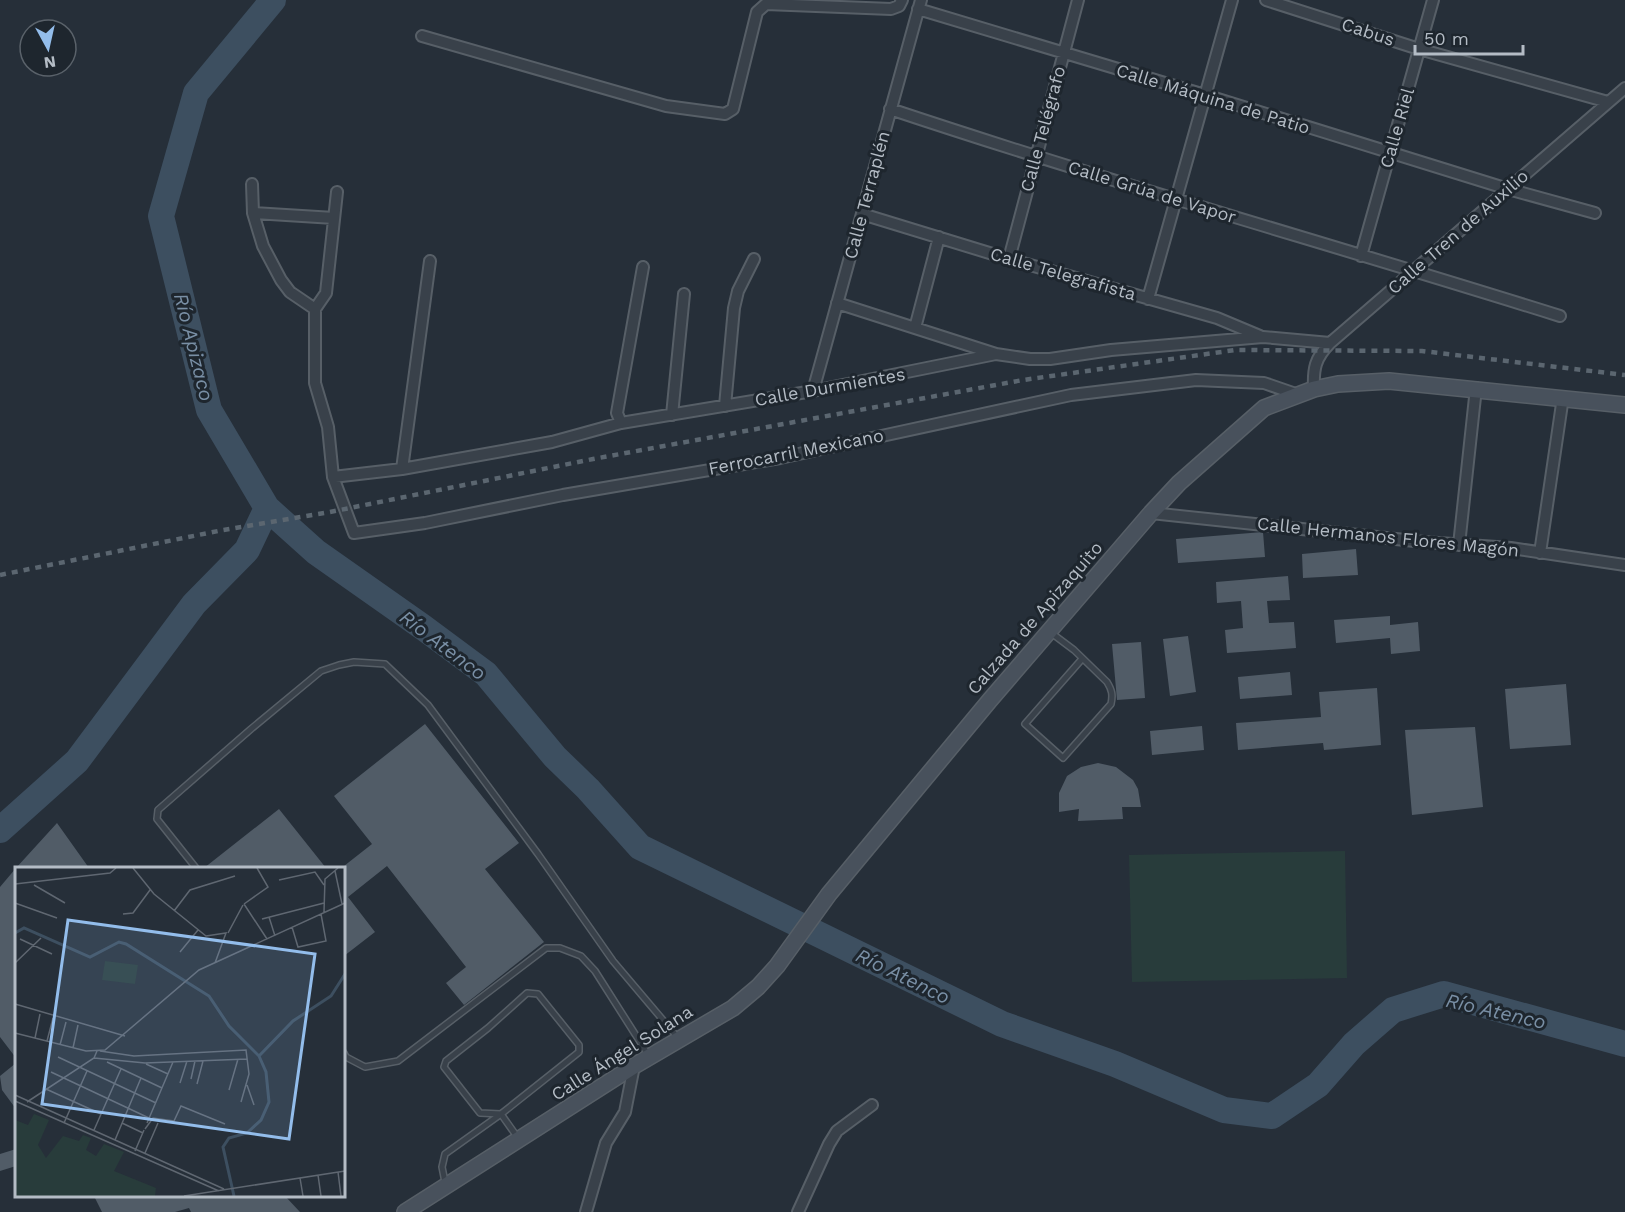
<svg xmlns="http://www.w3.org/2000/svg" width="1625" height="1212" font-family="'Work Sans',sans-serif">
  <rect width="100%" height="100%" fill="#262f39"/>
  <path fill="#283c3b" d="M1345,851L1347,978L1132,982L1129,855Z"/>
  <g fill="none" stroke-linecap="round" stroke-linejoin="round">
    <path stroke="#3d4f60" stroke-width="26" d="M273,0L196,93L161,216L209,410L267,508L316,552L424,628L486,674L555,757L588,789L640,847L1002,1024L1115,1064L1224,1110L1272,1116L1318,1085L1354,1044L1393,1010L1444,994L1625,1044
      M0,830L77,761L194,604L247,550L267,508"/>
  </g>
  <path fill="#515c67" d="M1263,532L1265,557L1178,563L1176,539Z
    M1356,549L1358,575L1303,578L1302,554Z
    M1288,576L1290,600L1267,601L1269,623L1294,622L1296,648L1227,653L1225,630L1243,628L1241,601L1217,603L1216,582Z
    M1390,616V625L1418,622L1420,651L1391,654L1390,638L1336,643L1334,620Z
    M1188,636L1196,692L1170,696L1163,639Z
    M1141,642L1145,698L1117,700L1112,644Z
    M1290,672L1292,695L1240,699L1238,677Z
    M1566,684L1571,745L1510,749L1505,689Z
    M1377,688L1381,745L1324,750L1323,743L1238,750L1236,723L1321,717L1319,692Z
    M425,724L519,843L485,869L544,942L464,1005L446,983L466,967L387,866L348,897L375,932L344,956V866L372,844L334,796Z
    M1202,726L1204,750L1152,755L1150,731Z
    M1475,727L1483,807L1412,815L1405,730Z
    M1098,763L1116,767L1133,780L1138,789L1141,807H1122L1123,819L1078,821L1079,809L1059,812V793L1067,776L1081,767Z
    M279,809L326,868H204Z
    M57,823L89,868H16Z
    M16,868V1058L0,1037V887Z
    M16,1063V1109L2,1090L0,1076Z
    M16,1149V1166L0,1171V1154Z
    M94,1196H285L300,1212H191L189,1208L175,1212H102Z"/>
  <g fill="none" stroke-linecap="round" stroke-linejoin="round">
    <defs>
      <path id="service" d="M1050,632L1074,650L1107,682C1112,690 1113,695 1111,704L1063,758L1025,724L1082,659
        M196,868L157,819L158,810L251,729L321,671L339,665L354,662L385,664L428,705L538,854L613,961L679,1039
        M344,1053L346,1057L365,1067L398,1061L546,948H560L581,956L595,971L649,1056
        M445,1182L442,1167L445,1154L501,1114L579,1052V1045L538,994L527,993L488,1028L446,1061L444,1067L480,1113L501,1114L518,1138"/>
      <path id="minor" d="M1266,0L1419,49L1608,102
        M918,9L1205,95L1508,189L1595,213
        M422,36L666,106L725,114L733,109L757,12L766,4L891,9L899,6L902,0
        M890,109C1112,183 1337,246 1560,316
        M252,184L253,213L263,246L281,280L290,292L315,309
        M337,192L326,293L315,309V383L328,427L333,477L354,533L425,523L563,495L780,458L1071,395L1196,380L1264,383L1296,394
        M253,213L334,218
        M862,214L1009,259L1217,318L1260,336
        M1361,256L1433,0
        M1009,259L1078,0
        M1148,299L1232,0
        M837,303L996,354
        M915,328L939,237
        M1314,389C1313,369 1315,358 1330,343L1625,88
        M813,391L921,0
        M725,406L734,308L738,291L754,259
        M672,415L684,294
        M621,423L617,413L643,267
        M402,469L430,261
        M333,477L402,469L552,442L621,423L813,391L996,354L1030,359H1050L1111,350L1263,337L1330,343
        M1151,513L1424,542L1511,548L1625,565
        M1459,545L1476,388
        M1540,553L1563,397
        M586,1212L606,1143L625,1112L634,1066
        M798,1212L829,1144L837,1131L872,1105"/>
      <path id="secondary" d="M405,1212L634,1066L733,1008L758,987L777,966L829,894L990,700L1151,513L1179,483L1264,408L1314,389L1338,384L1389,381L1625,405"/>
    </defs>
    <use href="#service" stroke="#575f67" stroke-width="8"/>
    <use href="#minor" stroke="#575f67" stroke-width="14"/>
    <use href="#secondary" stroke="#575f67" stroke-width="18"/>
    <use href="#service" stroke="#39414a" stroke-width="5"/>
    <use href="#minor" stroke="#39414a" stroke-width="10"/>
    <use href="#secondary" stroke="#48515c" stroke-width="15"/>
    <path stroke="#5b6670" stroke-width="4.5" stroke-dasharray="6 6" stroke-linecap="butt" d="M0,575L223,530L330,512L593,459L1023,380L1235,350L1422,351L1625,375"/>
  </g>
  <g text-anchor="middle" stroke-width="6" stroke-linejoin="round" paint-order="stroke">
    <g font-size="18" fill="#b4bcc5" stroke="#1e262e">
      <text transform="translate(1368 32) rotate(18)" y="6">Cabus</text>
      <text transform="translate(1213 99) rotate(17)" y="6">Calle Máquina de Patio</text>
      <text transform="translate(1397 128) rotate(-74)" y="6">Calle Riel</text>
      <text transform="translate(1043 129) rotate(-75)" y="6">Calle Telégrafo</text>
      <text transform="translate(1152 192) rotate(17)" y="6">Calle Grúa de Vapor</text>
      <text transform="translate(867 195) rotate(-75)" y="6">Calle Terraplén</text>
      <text transform="translate(1458 232) rotate(-41)" y="6">Calle Tren de Auxilio</text>
      <text transform="translate(1063 274) rotate(16)" y="6">Calle Telegrafista</text>
      <text transform="translate(830 387) rotate(-10)" y="6">Calle Durmientes</text>
      <text transform="translate(796 452) rotate(-11)" y="6">Ferrocarril Mexicano</text>
      <text transform="translate(1388 537) rotate(6)" y="6">Calle Hermanos Flores Magón</text>
      <text transform="translate(1035 618) rotate(-49)" y="6">Calzada de Apizaquito</text>
      <text transform="translate(622 1053) rotate(-32)" y="6">Calle Ángel Solana</text>
    </g>
    <g font-size="20" font-style="italic" fill="#798fa5" stroke="#1e262e">
      <text transform="translate(194 347) rotate(76)" y="7">Río Apizaco</text>
      <text transform="translate(443 645) rotate(37)" y="7">Río Atenco</text>
      <text transform="translate(903 976) rotate(26)" y="7">Río Atenco</text>
      <text transform="translate(1496 1011) rotate(13)" y="7">Río Atenco</text>
    </g>
  </g>
  <g transform="translate(15 867)">
    <rect width="330" height="330" fill="#262f39"/>
    <path d="M90,94L123,98L120,117L87,113ZM19,247L34,253L23,278L31,291L48,269L64,274L68,268L76,271L71,283L81,289L89,277L109,285L99,304L141,321L140,329H0V248V253L13,258Z" fill="#283c3b"/>
    <path fill="none" stroke="#3d4f60" stroke-width="3" d="M0,66L9,61L75,90L104,75L111,77L194,129L214,159L244,189L251,205L254,235L246,253L232,266L214,271L208,280L219,329M244,189L278,154L316,129L330,107"/>
    <path fill="none" stroke="#5f6771" stroke-width="1.5" d="M118,1L139,27L191,69L211,66L200,96M320,4L327,37M264,13L300,5L309,18M0,17L95,6L101,1M19,18L50,36M0,36L42,51M229,37L253,20L242,1M229,37L252,72M159,44L175,23L220,9M309,45L310,12L323,1M108,47L118,46L135,23M254,50L260,69M247,52L309,36M277,60L283,80L311,74L306,47M213,66L228,38M5,72L37,87M165,85L183,63M0,96L26,71M0,137L110,169M0,166L71,184L90,183L184,103L330,36M20,171L25,147M32,174L38,151M45,178L51,155M58,181L63,158M85,184L119,189L231,183L234,207L226,235M43,190L141,236M79,191L130,196L232,192M92,195L147,221M131,197L153,207M36,205L134,251M176,212L180,194M165,216L172,194M182,217L188,194M232,218L239,238M31,222L86,247M214,223L223,192M0,228L209,322M0,234L204,324M12,235L79,191L82,184M49,256L72,204M107,256L128,266M132,256L158,195M130,262L138,251L159,254L166,239L210,257M79,263L106,202M100,273L126,211M120,284L129,263M130,286L143,256M323,305L326,329M303,308L306,329M285,311L288,329M169,329L330,304"/>
    <path fill="#93bdeb" fill-opacity="0.15" stroke="#93bdeb" stroke-width="3" d="M53,53L300,87L274,272L27,237Z"/>
    <rect width="330" height="330" fill="none" stroke="#b4bcc5" stroke-width="3"/>
  </g>
  <g transform="translate(48 48) rotate(172)"><circle r="28" fill="#1e262e" stroke="#5a626a" stroke-width="1.5"/>
  <path d="M0-4.5L10 22L0 15L-10 22Z" fill="#93bdeb"/>
  <text y="-9" font-size="16" font-weight="bold" text-anchor="middle" fill="#b4bcc5">N</text>
  </g>
  <path d="M1415 45v9h108v-9" fill="none" stroke="#b4bcc5" stroke-width="3"/>
  <text x="1424" y="45" font-size="18" fill="#b4bcc5" stroke="#1e262e" stroke-width="4.5" paint-order="stroke">50 m</text>
</svg>
